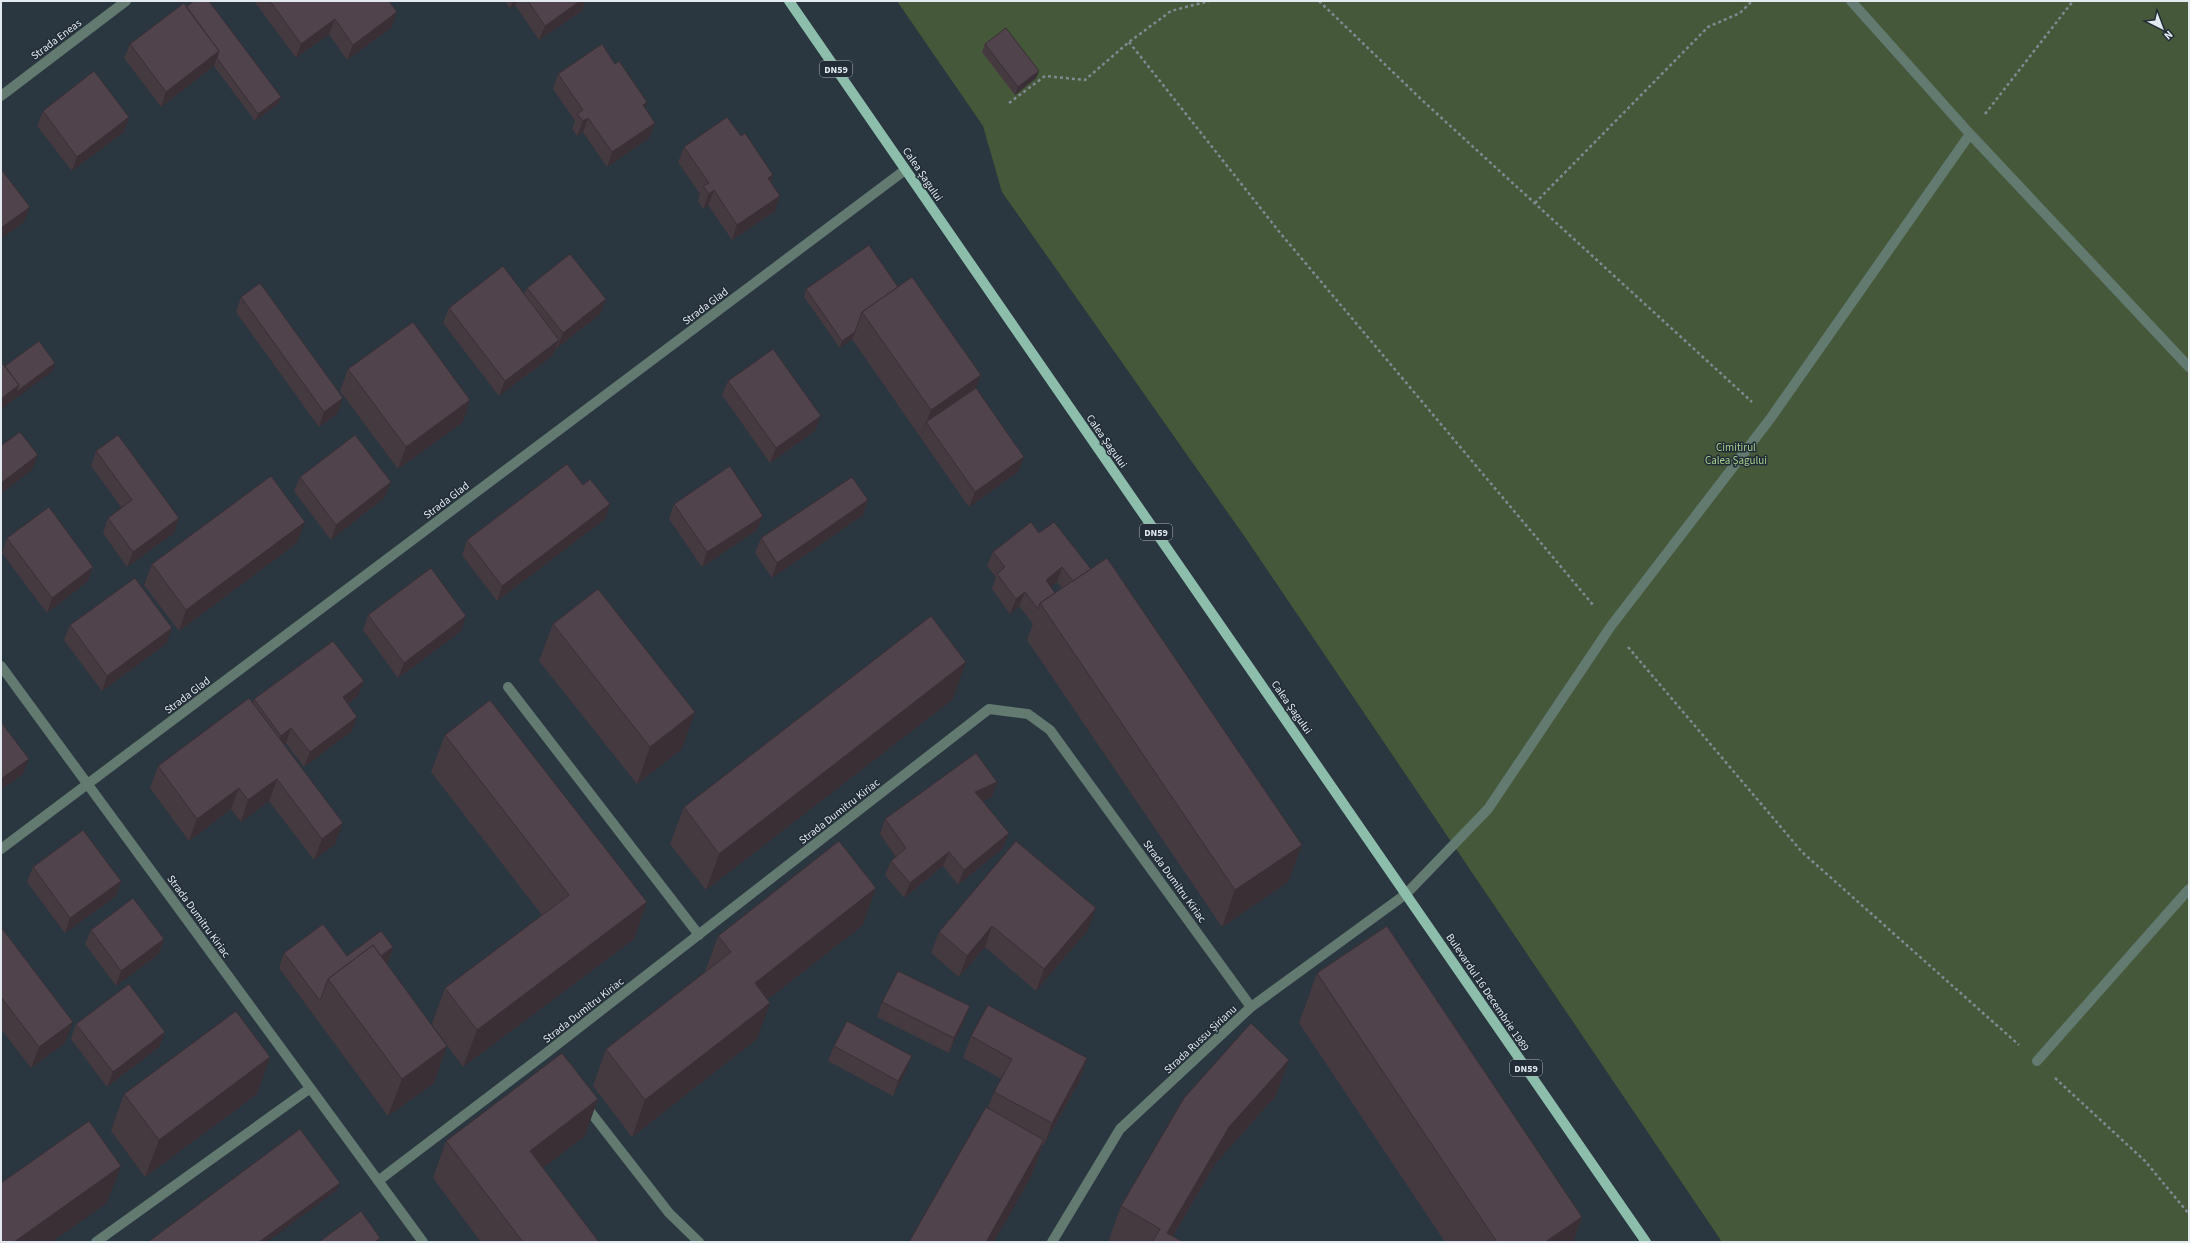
<svg xmlns="http://www.w3.org/2000/svg" width="2190" height="1243" font-family="'Source Sans 3',sans-serif">
  <rect width="100%" height="100%" fill="#2a3640"/>
  <path fill="#46583a" d="M897,1H2189V1242H1722L1247,540L1002,192L983,126Z"/>
  <g fill="none" stroke-linecap="round" stroke-linejoin="round">
    <path stroke="#808a92" stroke-width="2.5" stroke-dasharray="3 3" stroke-linecap="butt" d="M1319,1L1423,101L1752,402
      M1129,42L1281,234L1594,606
      M1009,103L1045,76L1085,80L1129,42L1171,11L1209,1
      M1985,114L2073,1
      M1535,203L1708,27L1740,13L1752,1
      M1628,647L1802,852L2019,1045
      M2055,1078L2145,1161L2189,1214"/>
    <path stroke="#627a70" stroke-width="10" d="M1851,1L1970,134L2189,367
      M1,96L126,1
      M1,666L423,1242
      M508,687L699,935
      M1,849L905,170
      M2037,1061L2189,889
      M585,1105L669,1213L699,1242
      M378,1181L545,1054L989,709L1028,714L1050,730L1251,1007
      M96,1242L309,1089
      M1052,1242L1120,1129L1251,1007L1406,894L1488,809L1611,626L1770,419L1970,134"/>
    <path stroke="#8cbeab" stroke-width="10" d="M789,1L1646,1242"/>
  </g>
  <path fill="#463a41" fill-rule="evenodd" d="M254,1H389L392,27L347,60L329,34L296,58Z
    M505,1H585L582,11L539,40L515,5L510,9Z
    M186,7L281,97L278,104L255,121L214,66L161,107L124,58L130,44Z
    M985,44L1039,71L1036,78L1015,95L982,52Z
    M558,74L645,109L655,123L649,138L607,167L583,132L577,136L572,129L575,121L553,89Z
    M43,111L129,117L124,132L72,171L37,126Z
    M741,136L773,175L771,182L775,211L732,240L708,205L703,209L698,201L700,194L678,162L684,147Z
    M898,287L981,375L976,388L1018,472L969,507L852,339L840,348L804,297L806,289Z
    M527,288L606,299L600,314L557,348L556,347L553,355L499,396L443,323L449,308L524,294Z
    M241,297L338,413L319,427L236,312Z
    M348,369L470,400L463,422L398,469L340,391Z
    M728,381L815,431L770,463L722,395Z
    M96,451L174,533L127,567L103,533L108,518L122,508L91,466Z
    M300,477L385,497L331,540L294,491Z
    M583,485L610,504L605,519L497,601L462,555L467,540Z
    M868,500L863,515L772,578L755,553L761,538Z
    M674,504L757,530L702,567L669,519Z
    M1039,533L1302,845L1288,882L1222,927L1027,640L1033,624L1019,606L1010,614L992,589L996,577L987,566L993,552ZM1057,582L1062,588L1055,593L1050,587Z
    M7,538L93,567L88,581L47,613L2,553Z
    M297,543L179,631L144,585L152,564Z
    M368,615L461,631L398,678L363,630Z
    M553,624L682,749L637,784L539,661Z
    M70,625L167,643L102,691L64,640Z
    M358,696L348,704L352,731L304,767L286,743L284,744L335,844L314,860L269,801L241,822L231,809L189,841L150,788L158,766L253,703L254,699Z
    M953,699L706,890L670,844L684,807Z
    M445,735L647,902L634,939L463,1067L432,1024L445,988L542,915L431,772Z
    M997,782L992,797L983,801L1003,848L958,885L943,866L904,898L885,875L891,861L896,857L880,834L885,819Z
    M1016,841L1088,930L1036,991L985,947L959,977L931,953L939,932Z
    M33,867L121,881L116,896L65,933L27,882Z
    M863,925L768,999L757,1039L632,1137L593,1086L606,1049L705,972L718,936Z
    M1,927L65,1043L31,1068L1,1029Z
    M91,930L159,954L116,986L85,944Z
    M393,947L388,962L386,963L447,1046L434,1083L388,1116L279,968L284,953L347,956Z
    M1317,973L1582,1217L1573,1242H1445L1299,1023Z
    M882,1002L964,1021L949,1053L877,1017Z
    M76,1024L165,1032L159,1047L107,1087L71,1039Z
    M971,1036L1087,1058L1080,1080L1044,1145L1043,1144L1031,1177L988,1108L994,1092L1002,1079L963,1058Z
    M834,1046L906,1071L893,1096L828,1061Z
    M270,1057L257,1094L145,1177L111,1131L124,1094Z
    M1289,1060L1275,1097L1215,1164L1173,1236L1183,1242H1108L1121,1206Z
    M585,1136L543,1168L599,1242H481L433,1178L446,1141Z"/>
  <path fill="#392f35" d="M513,1H517L515,5L510,9Z
    M580,1H585L582,11L539,40L545,26Z
    M397,12L392,27L347,60L353,45Z
    M335,19L329,34L296,58L301,44Z
    M219,51L214,66L161,107L166,92Z
    M1039,71L1036,78L1015,95L1018,87Z
    M281,97L278,104L255,121L258,114Z
    M647,102L642,117L643,105Z
    M129,117L124,132L72,171L77,157Z
    M588,118L583,132L577,136L583,121Z
    M655,123L649,138L607,167L612,152Z
    M773,175L768,190V178Z
    M714,190L708,205L703,209L709,194Z
    M780,196L775,211L732,240L737,225Z
    M30,207L24,222L1,239V228Z
    M606,299L600,314L557,348L563,333Z
    M855,332L852,339L840,348L842,341Z
    M559,340L553,355L499,396L505,381Z
    M55,363L53,371L1,409V399L19,385Z
    M981,375L971,403L926,422L921,437L931,410Z
    M343,398L338,413L319,427L324,412Z
    M470,400L463,422L398,469L406,447Z
    M821,416L815,431L770,463L776,448Z
    M38,455L32,470L1,494V483Z
    M1024,457L1018,472L969,507L975,492Z
    M391,482L385,497L331,540L336,525Z
    M868,500L863,515L772,578L777,563Z
    M610,504L605,519L497,601L502,586Z
    M763,516L757,530L702,567L707,552Z
    M179,518L174,533L127,567L133,552Z
    M305,522L297,543L179,631L186,610Z
    M93,567L88,581L47,613L52,598Z
    M1062,567L1057,582L1040,595L1046,580Z
    M1025,592L1019,606L1010,614L1016,599Z
    M466,616L461,631L398,678L404,663Z
    M172,628L167,643L102,691L107,676Z
    M966,662L953,699L706,890L719,854Z
    M364,681L358,696L337,711L343,697Z
    M695,712L682,749L637,784L650,747Z
    M357,717L352,731L304,767L310,752Z
    M291,728L286,743L275,750L281,736Z
    M29,759L23,774L1,790V779Z
    M277,779L269,801L241,822L248,800Z
    M997,782L992,797L970,807L975,792Z
    M239,788L231,809L189,841L197,819Z
    M343,823L335,844L314,860L322,839Z
    M1009,833L1003,848L958,885L964,870Z
    M1302,845L1288,882L1222,927L1235,890Z
    M949,852L943,866L904,898L910,883Z
    M121,881L116,896L65,933L70,918Z
    M876,888L863,925L741,1020L755,983Z
    M647,902L634,939L463,1067L477,1030Z
    M1096,908L1088,930L1036,991L1044,969Z
    M992,926L985,947L959,977L967,956Z
    M164,939L159,954L116,986L121,971Z
    M393,947L388,962L341,996L335,989Z
    M770,1003L757,1039L632,1137L645,1100Z
    M970,1006L964,1021L949,1053L954,1038Z
    M73,1022L65,1043L31,1068L39,1047Z
    M165,1032L159,1047L107,1087L113,1072Z
    M447,1046L434,1083L388,1116L402,1079Z
    M912,1056L906,1071L893,1096L898,1081Z
    M270,1057L257,1094L145,1177L159,1140Z
    M1087,1058L1080,1080L1044,1145L1052,1123Z
    M1289,1060L1275,1097L1215,1164L1169,1242L1167,1233L1229,1127Z
    M598,1099L585,1136L517,1188L530,1151Z
    M1044,1140L1031,1177L994,1242H986Z
    M121,1166L107,1203L52,1242H14Z
    M340,1183L337,1190L267,1242H259Z
    M1582,1217L1573,1242H1545Z
    M380,1238L379,1242H375Z"/>
  <path fill="#51434c" stroke="#392f35" d="M194,1H209L281,97L258,114L217,58L219,51L186,7Z
    M270,1H389L397,12L353,45L335,19L301,44Z
    M528,1H580L545,26Z
    M184,3L219,51L166,92L130,44Z
    M1006,28L1039,71L1018,87L985,44Z
    M602,44L615,64L619,61L647,102L643,105L655,123L612,152L588,118L583,121L577,114L583,110L558,74Z
    M94,71L129,117L77,157L43,111Z
    M727,117L741,136L745,133L773,175L768,178L780,196L737,225L714,190L709,194L703,186L709,183L684,147Z
    M1,169L30,207L1,228Z
    M869,245L898,287L862,312L855,332L842,341L806,289Z
    M570,254L606,299L563,333L527,288Z
    M503,266L559,340L505,381L449,308Z
    M912,277L981,375L931,410L862,312Z
    M260,283L343,398L324,412L241,297Z
    M413,322L470,400L406,447L348,369Z
    M39,341L55,363L16,392L19,385L5,366Z
    M773,349L821,416L776,448L728,381Z
    M2,363L19,385L1,399V364Z
    M976,388L1024,457L975,492L926,422Z
    M20,432L38,455L1,483V444L2,445Z
    M118,435L179,518L133,552L108,518L132,500L96,451Z
    M355,435L391,482L336,525L300,477Z
    M567,464L583,485L590,479L610,504L502,586L467,540Z
    M730,466L763,516L707,552L674,504Z
    M271,476L305,522L186,610L152,564Z
    M852,477L868,500L777,563L761,538Z
    M49,507L93,567L52,598L7,538Z
    M1031,522L1039,533L1054,522L1091,569L1073,581L1062,567L1046,580L1055,593L1040,603L1038,609L1025,592L1016,599L997,574L1005,567L993,552Z
    M1107,558L1302,845L1235,890L1040,603Z
    M431,568L466,616L404,663L368,615Z
    M135,578L172,628L107,676L70,625Z
    M598,589L695,712L650,747L553,624Z
    M931,616L966,662L719,854L684,807Z
    M333,641L364,681L343,697L357,717L310,752L291,728L281,736L254,699Z
    M249,698L343,823L322,839L277,779L248,800L239,788L197,819L158,766Z
    M490,700L647,902L477,1030L445,988L569,895L445,735Z
    M1,722L29,759L1,779Z
    M976,753L997,782L975,792L1009,833L964,870L949,852L910,883L891,861L906,848L885,819Z
    M83,830L121,881L70,918L33,867Z
    M839,841L876,888L755,983L770,1003L645,1100L606,1049L731,952L718,936Z
    M1016,841L1096,908L1044,969L992,926L967,956L939,932Z
    M133,898L164,939L121,971L91,930Z
    M323,924L347,956L381,931L393,947L381,956L373,945L328,979L320,1001L284,953Z
    M1387,926L1582,1217L1545,1242H1497L1317,973Z
    M1,927L73,1022L39,1047L1,997Z
    M373,945L447,1046L402,1079L328,979Z
    M898,971L970,1006L954,1038L882,1002Z
    M129,984L165,1032L113,1072L76,1024Z
    M988,1005L1087,1058L1052,1123L994,1092L1012,1059L971,1036Z
    M236,1011L270,1057L159,1140L124,1094Z
    M847,1021L912,1056L898,1081L834,1046Z
    M1251,1023L1289,1060L1229,1127L1167,1233L1183,1242H1152L1160,1229L1121,1206L1184,1098Z
    M562,1053L598,1099L530,1151L599,1242H523L446,1141Z
    M986,1107L1044,1140L986,1242H909Z
    M89,1121L121,1166L14,1242H1V1183Z
    M300,1129L340,1183L259,1242H148Z
    M361,1211L380,1238L375,1242H319Z"/>
  <g text-anchor="middle" stroke-width="3" stroke-linejoin="round" paint-order="stroke">
    <g fill="#212c36" stroke="#a8b1b8" stroke-width="1">
      <rect x="820" y="61" width="32" height="16" rx="3"/>
      <rect x="1140" y="524" width="32" height="16" rx="3"/>
      <rect x="1510" y="1060" width="32" height="16" rx="3"/>
    </g>
    <g font-size="10" font-weight="bold" fill="#e2eaf0">
      <text x="836" y="73">DN59</text>
      <text x="1156" y="536">DN59</text>
      <text x="1526" y="1072">DN59</text>
    </g>
    <g font-size="11" fill="#e2eaf0" stroke="#212c36">
      <text transform="translate(56 39) rotate(-37)" y="4">Strada Eneas</text>
      <text transform="translate(923 174) rotate(56)" y="4">Calea Șagului</text>
      <text transform="translate(705 306) rotate(-37)" y="4">Strada Glad</text>
      <text transform="translate(1107 441) rotate(55)" y="4">Calea Șagului</text>
      <text transform="translate(446 500) rotate(-37)" y="4">Strada Glad</text>
      <text transform="translate(187 695) rotate(-37)" y="4">Strada Glad</text>
      <text transform="translate(1292 707) rotate(55)" y="4">Calea Șagului</text>
      <text transform="translate(839 811) rotate(-38)" y="4">Strada Dumitru Kiriac</text>
      <text transform="translate(1175 881) rotate(54)" y="4">Strada Dumitru Kiriac</text>
      <text transform="translate(199 916) rotate(54)" y="4">Strada Dumitru Kiriac</text>
      <text transform="translate(1488 992) rotate(56)" y="4">Bulevardul 16 Decembrie 1989</text>
      <text transform="translate(583 1010) rotate(-38)" y="4">Strada Dumitru Kiriac</text>
      <text transform="translate(1200 1039) rotate(-43)" y="4">Strada Russu Șirianu</text>
    </g>
    <g font-size="11" fill="#a6cf8d" stroke="#212c36">
      <text x="1736" y="451">Cimitirul<tspan x="1736" dy="13">Calea Șagului</tspan></text>
    </g>
  </g>
  <rect width="2190" height="1243" fill="none" stroke="#e2eaf0" stroke-width="4"/>
  <g transform="translate(2162 28) rotate(138)" stroke="#212c36" stroke-width="3" paint-order="stroke">
  <path d="M0-3L7 15L0 10L-7 15Z" fill="#e2eaf0"/>
  <text y="-6" font-size="11" font-weight="bold" text-anchor="middle" fill="#e2eaf0">N</text>
  </g>
</svg>
